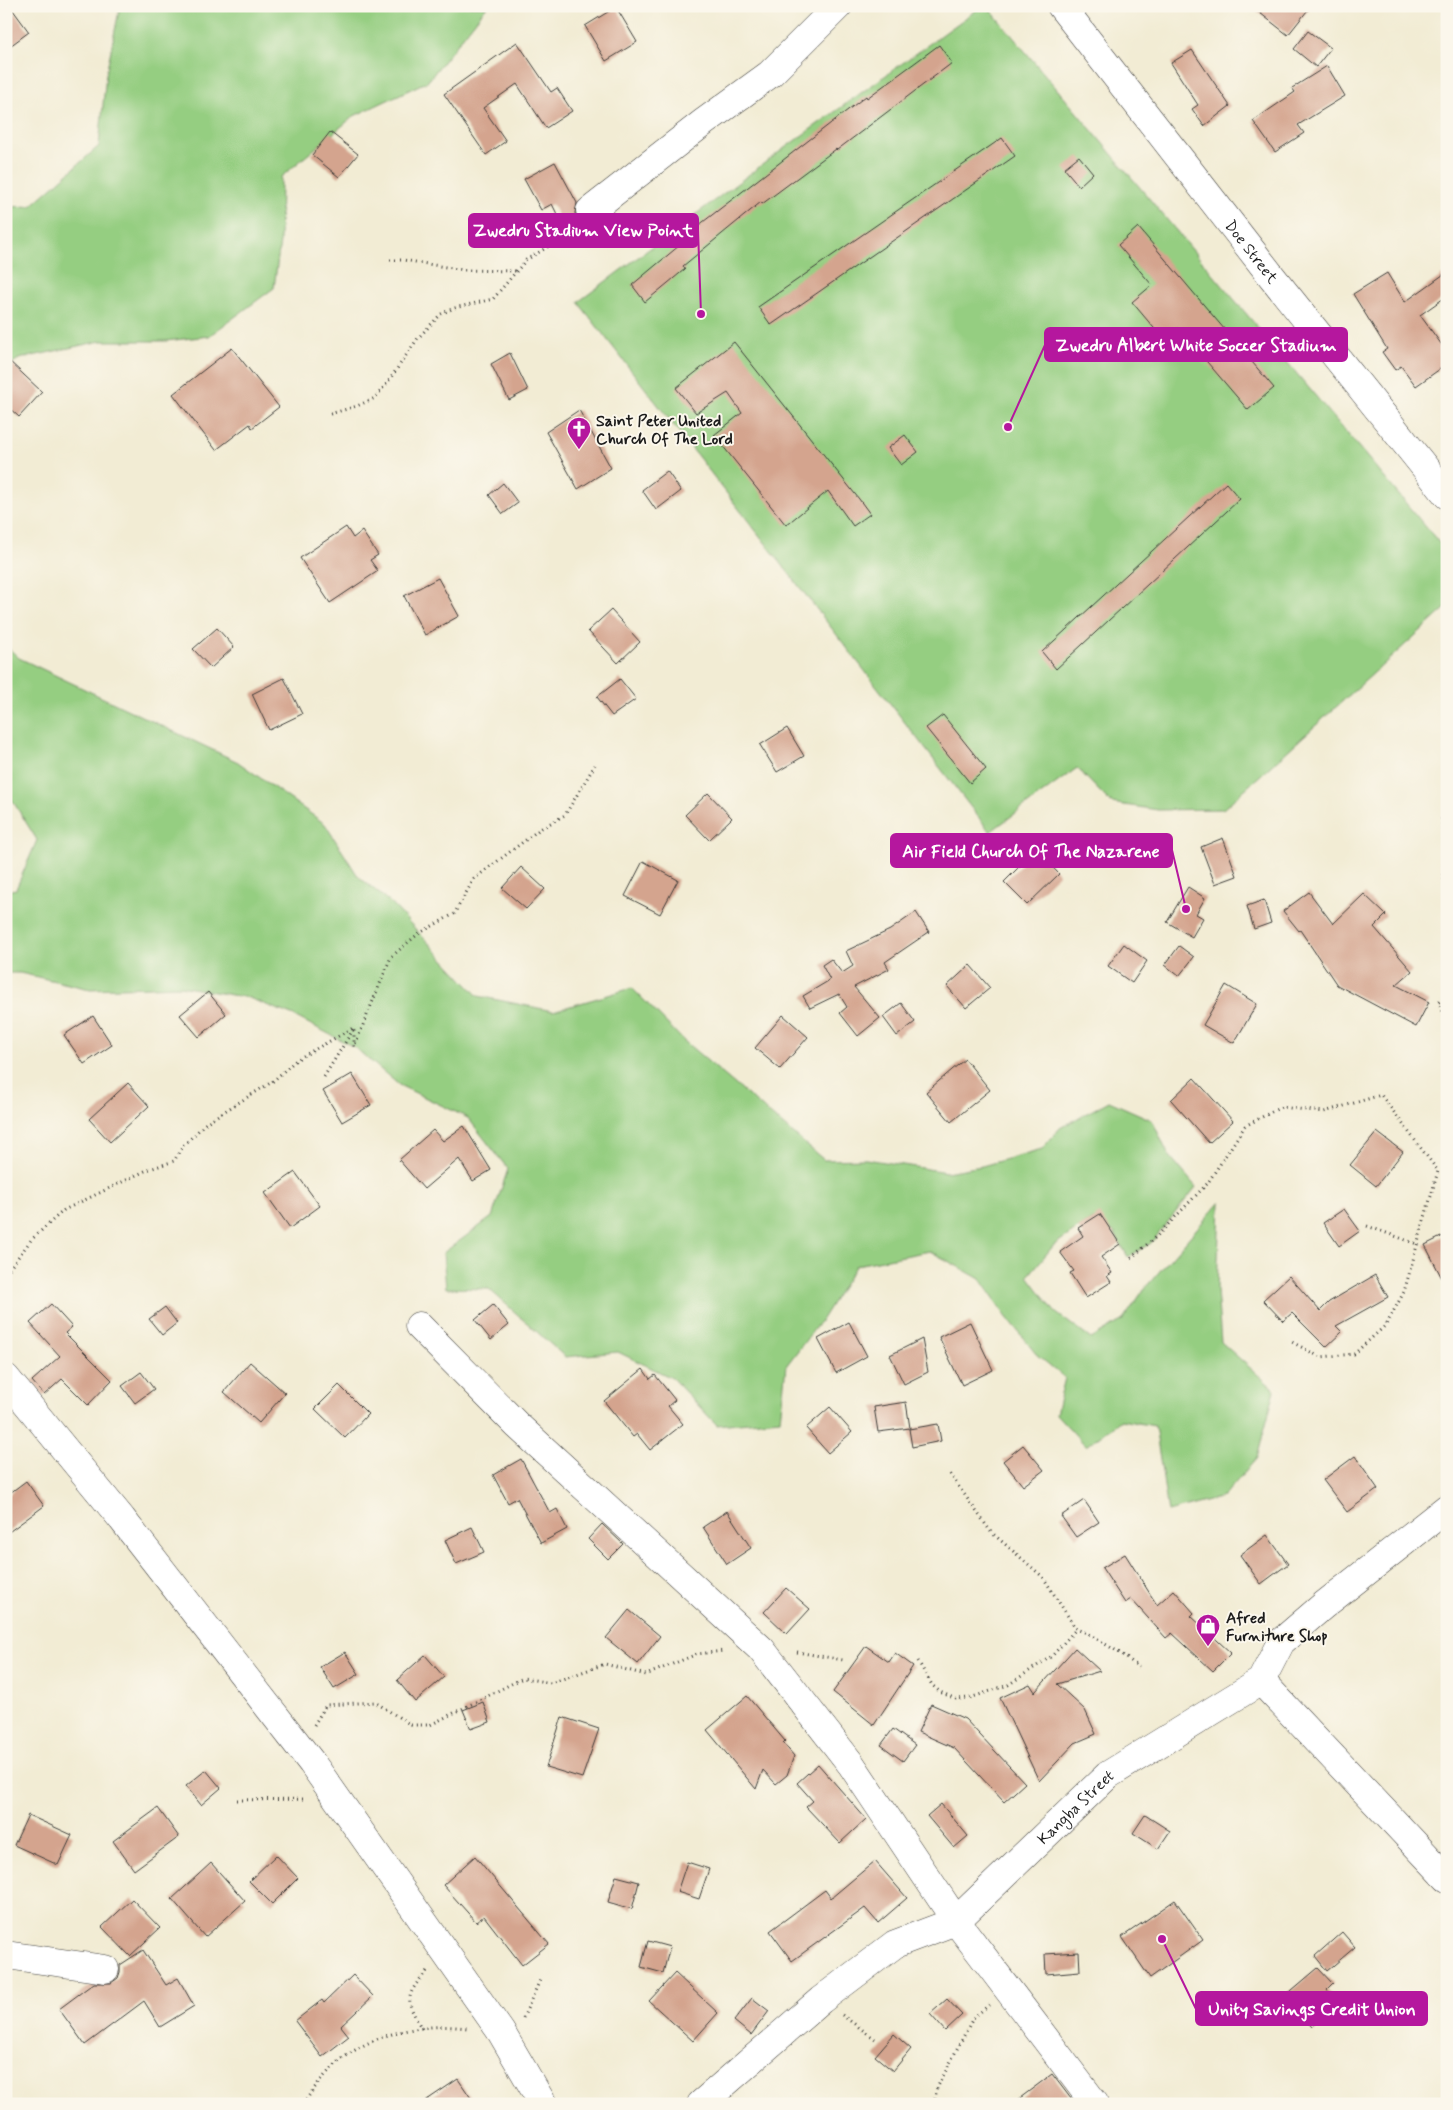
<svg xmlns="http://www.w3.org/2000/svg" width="1453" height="2110" font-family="Mynerve,sans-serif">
  <rect width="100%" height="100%" fill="#fbf7ec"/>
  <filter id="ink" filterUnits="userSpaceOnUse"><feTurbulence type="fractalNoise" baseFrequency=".02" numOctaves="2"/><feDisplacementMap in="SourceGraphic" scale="10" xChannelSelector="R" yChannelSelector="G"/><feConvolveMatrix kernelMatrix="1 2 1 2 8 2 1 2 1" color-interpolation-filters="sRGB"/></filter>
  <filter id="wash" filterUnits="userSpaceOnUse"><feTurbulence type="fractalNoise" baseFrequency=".0096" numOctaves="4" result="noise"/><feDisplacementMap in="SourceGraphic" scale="20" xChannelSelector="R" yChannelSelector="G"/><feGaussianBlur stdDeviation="1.12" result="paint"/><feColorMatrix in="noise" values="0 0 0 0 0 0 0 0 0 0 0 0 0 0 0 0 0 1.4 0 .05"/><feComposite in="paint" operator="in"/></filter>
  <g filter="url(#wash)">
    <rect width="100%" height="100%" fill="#f2ecd4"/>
    <path fill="#95ce81" stroke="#58754e" d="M120,6H487L428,81L354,116L281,177L280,242L274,288L209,336L166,341H101L19,359L6,367V207L31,206L99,146L106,74Z
      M982,6H987L1447,552V607L1223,809L1158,810L1111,803L1077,768L990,832L578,302L786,147Z
      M6,646L19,658L238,762L325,824L358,876L393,905L478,996L553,1011L632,988L684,1041L824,1160L866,1159L946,1172L982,1166L1042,1149L1060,1128L1109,1101L1152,1120L1168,1154L1196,1187L1151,1243L1128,1257L1114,1232L1092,1219L1054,1245L1028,1276L1055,1312L1091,1339L1123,1320L1145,1288L1220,1202L1217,1290L1221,1342L1275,1390L1257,1458L1223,1497L1168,1512L1155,1426L1121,1420L1086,1446L1056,1414L1065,1378L1036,1354L1005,1315L980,1279L930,1251L856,1265L822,1319L786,1366L780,1419L717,1425L672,1378L618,1352L565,1357L489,1289L446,1288L443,1253L492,1217L508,1169L468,1118L399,1085L354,1047L294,1016L249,998L180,986L90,989L20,973H6V891L16,889L37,840L9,795L6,794Z"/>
    <g id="blocks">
      <path fill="#d4a48e" d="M6,6H10L29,32L6,49Z
        M1251,6H1311L1288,35Z
        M616,7L637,42L606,61L585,26Z
        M1308,31L1331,48L1316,67L1294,49Z
        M517,42L551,92L557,88L572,111L546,128L517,84L483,108L506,141L486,155L444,94Z
        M939,45L952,63L837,150L836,149L762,204L761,202L683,266L685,269L645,302L632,285L692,235L690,232L866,96L867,98Z
        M1192,50L1230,106L1204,126L1192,109L1198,105L1171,63Z
        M1327,66L1345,96L1298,125L1304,133L1275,152L1253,121L1295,92L1292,88Z
        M330,132L358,154L339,177L312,155Z
        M1002,138L1015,156L771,325L758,307Z
        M1079,156L1093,173L1079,186L1064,168Z
        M555,162L577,203L575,213L576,217L562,224L552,204L541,210L524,179Z
        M1138,227L1274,388L1248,410L1178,328L1164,340L1132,302L1152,285L1118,245Z
        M1447,272V296L1420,315L1447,352V364L1416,386L1401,366L1395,370L1382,352L1387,349L1353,294L1387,273L1405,302Z
        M734,342L859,499L870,514L853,526L828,491L786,525L714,435L742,413L728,393L696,413L676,388Z
        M232,348L279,407L252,428L250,424L216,450L173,394Z
        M510,353L528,390L509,400L491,364Z
        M6,358L42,392L19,417L6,405Z
        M579,410L611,468L578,489L546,432Z
        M905,435L918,452L901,465L888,448Z
        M667,471L681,491L656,510L642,490Z
        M503,483L518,503L503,514L489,495Z
        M1226,483L1240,499L1056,669L1042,652Z
        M346,527L353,538L362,531L378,555L370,560L378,571L330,603L300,558Z
        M438,578L459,616L425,635L404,596Z
        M611,610L640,642L618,663L588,631Z
        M217,628L234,647L211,668L193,649Z
        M284,678L302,714L269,730L252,694Z
        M620,679L636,699L612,716L597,697Z
        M943,715L986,769L970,783L926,728Z
        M787,728L804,756L777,772L760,745Z
        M708,793L732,818L709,840L685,815Z
        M1223,838L1237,876L1215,884L1201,847Z
        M1036,850L1059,874L1027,905L1004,882Z
        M643,861L678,880L660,914L625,896Z
        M521,867L545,889L526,909L502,888Z
        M1188,887L1205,898L1196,914L1203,918L1192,937L1167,922Z
        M1309,892L1333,924L1364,894L1386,915L1374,927L1412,971L1396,985L1429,1002L1416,1027L1337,985L1300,930L1299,931L1283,911Z
        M1264,900L1271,923L1254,929L1247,906Z
        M916,912L929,932L885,962L889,969L854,987L880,1018L858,1036L840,1013L847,1007L839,994L810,1008L803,996L830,980L822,965L831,959L842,973L853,966L846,951L890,930Z
        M1124,944L1147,961L1132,983L1108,966Z
        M1179,946L1194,957L1179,976L1165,965Z
        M970,965L990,988L966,1008L947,986Z
        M1226,985L1257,1004L1234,1043L1203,1025Z
        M208,992L226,1014L199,1037L180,1015Z
        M901,1003L915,1022L897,1036L883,1017Z
        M783,1015L808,1037L780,1069L755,1048Z
        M93,1016L112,1045L84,1064L64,1035Z
        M965,1059L990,1090L951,1122L926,1092Z
        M352,1074L371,1105L342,1122L323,1091Z
        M1194,1078L1233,1121L1209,1143L1171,1100Z
        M128,1083L149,1106L110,1142L89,1119Z
        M464,1126L491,1170L473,1181L459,1159L424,1189L399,1160L433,1130L443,1141Z
        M1377,1132L1403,1152L1376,1186L1350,1165Z
        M295,1172L320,1206L290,1228L265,1193Z
        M1344,1209L1360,1231L1339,1246L1323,1223Z
        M1100,1214L1120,1244L1101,1257L1112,1273L1107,1276L1111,1282L1086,1298L1070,1273L1074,1271L1060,1252L1083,1236L1078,1228Z
        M1447,1234V1288L1425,1245Z
        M1375,1275L1388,1297L1336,1326L1342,1332L1326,1347L1292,1313L1283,1321L1263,1300L1289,1276L1320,1311L1329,1302Z
        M51,1304L72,1327L65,1333L112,1380L88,1405L62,1379L44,1395L32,1381L60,1356L30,1323Z
        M493,1305L509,1325L491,1340L475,1320Z
        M165,1307L177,1323L162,1335L149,1319Z
        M849,1322L867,1356L836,1373L818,1339Z
        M970,1322L993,1370L962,1385L939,1337Z
        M922,1339L928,1372L904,1384L890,1355Z
        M250,1362L285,1393L259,1423L224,1392Z
        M643,1369L650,1379L655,1375L675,1400L668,1406L683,1424L650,1450L637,1434L633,1437L604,1401Z
        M141,1372L154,1389L135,1403L122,1386Z
        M339,1385L368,1414L345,1438L315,1409Z
        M906,1402L910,1428L878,1432L874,1407Z
        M830,1407L852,1432L828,1453L806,1428Z
        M938,1424L941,1441L912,1447L909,1429Z
        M1023,1445L1044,1470L1023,1486L1003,1461Z
        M1355,1456L1378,1489L1347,1512L1323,1480Z
        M521,1459L550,1513L557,1509L567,1529L541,1543L517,1498L508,1503L493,1475Z
        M26,1481L44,1506L6,1534V1496Z
        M1084,1500L1099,1522L1076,1537L1061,1516Z
        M727,1511L751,1548L727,1564L703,1527Z
        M602,1524L623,1544L608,1559L588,1539Z
        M472,1527L484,1552L456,1564L445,1540Z
        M1267,1535L1288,1564L1261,1584L1240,1555Z
        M1125,1554L1157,1605L1174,1590L1194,1613L1191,1616L1231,1653L1213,1671L1172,1633L1166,1638L1131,1599L1125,1603L1102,1568Z
        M786,1588L810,1609L787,1634L764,1612Z
        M629,1610L660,1636L638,1664L606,1638Z
        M866,1646L889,1662L895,1653L913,1666L874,1725L833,1692Z
        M1075,1648L1100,1671L1057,1684L1085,1710L1096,1734L1075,1743L1039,1781L1000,1698L1030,1684L1035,1692Z
        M345,1652L359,1674L334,1689L320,1667Z
        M425,1655L444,1677L415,1702L397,1680Z
        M747,1696L785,1741L783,1743L794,1756L787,1775L776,1784L763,1770L756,1789L707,1730Z
        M483,1702L490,1722L471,1729L463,1710Z
        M931,1704L965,1719L1025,1783L1004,1802L954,1748L918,1732Z
        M562,1717L599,1729L582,1778L546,1767Z
        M893,1729L915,1745L903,1761L881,1745Z
        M818,1764L866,1819L840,1843L806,1807L813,1801L797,1783Z
        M206,1770L221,1788L201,1805L186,1786Z
        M941,1804L968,1836L954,1848L927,1816Z
        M158,1808L179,1837L134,1870L113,1841Z
        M28,1815L72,1835L58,1865L14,1845Z
        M1145,1815L1170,1831L1158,1849L1133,1833Z
        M276,1855L298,1878L272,1904L249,1881Z
        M475,1856L549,1944L522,1965L484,1916L476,1922L443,1885Z
        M875,1861L907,1898L878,1923L865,1908L792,1961L770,1931L825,1890L831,1898Z
        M687,1862L709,1869L699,1899L677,1892Z
        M211,1863L245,1901L205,1937L172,1899Z
        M616,1876L639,1882L632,1909L608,1902Z
        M132,1899L160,1928L130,1956L102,1927Z
        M1175,1900L1203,1940L1150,1978L1122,1937Z
        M1342,1932L1355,1947L1327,1971L1315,1956Z
        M648,1941L670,1947L663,1973L641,1967Z
        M143,1950L166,1985L178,1978L194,2006L160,2027L144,2001L85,2045L59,2009L94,1983H111L118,1978L120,1972V1965Z
        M1079,1952L1080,1971L1046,1974L1045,1954Z
        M1318,1968L1333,1984L1327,1990L1339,2004L1312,2027L1285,1996Z
        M675,1973L718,2013L693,2041L649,2001Z
        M353,1975L373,1996L341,2026L349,2036L322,2057L295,2021L322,2000L324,2003Z
        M752,1998L769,2011L751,2035L734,2021Z
        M947,1999L962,2015L945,2031L930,2014Z
        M894,2034L911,2049L893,2071L875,2056Z
        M1052,2074L1075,2104H1012Z
        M458,2079L475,2104H421Z"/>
    </g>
  </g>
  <g filter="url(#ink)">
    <use href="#blocks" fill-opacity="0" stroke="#3c3b38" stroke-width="1"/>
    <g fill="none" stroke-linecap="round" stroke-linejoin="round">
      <defs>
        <g id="minor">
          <path id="s1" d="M1061,6L1273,278L1447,495"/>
          <path d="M590,211L704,122L770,74L838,6"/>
          <path d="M419,1326L517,1425L761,1649L851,1764L956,1921L1095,2104"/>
          <path d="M6,1378L122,1519L312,1763L501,2032L543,2104"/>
          <path d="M1261,1681L1447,1878"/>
          <path d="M6,1955L105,1969"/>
          <path id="s2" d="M701,2104L821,2000L895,1944L956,1921L1108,1775L1261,1681L1281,1642L1324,1605L1447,1508"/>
        </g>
      </defs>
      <use href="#minor" stroke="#3c3b38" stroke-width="29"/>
      <path stroke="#3c3b38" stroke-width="3" stroke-dasharray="1 4" stroke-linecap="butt" d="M390,260H403L464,270L516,271
        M330,414L357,406L375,398L388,382L418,338L441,314L454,308L493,299L526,260L564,237L572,229
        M1447,810L1442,819L1444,882L1447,891
        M1447,995L1438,1003L1447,1023
        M324,1077L354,1028V1047L391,957L418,934L454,914L474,879L540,829L565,815L595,765
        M1367,1226L1417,1244
        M1131,1258L1157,1236L1207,1184L1245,1126L1281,1107L1324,1112L1381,1095L1438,1171L1404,1292L1386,1325L1354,1354L1320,1357L1290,1341
        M6,1273L31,1240L64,1210L147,1170L174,1161L183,1146L207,1122L272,1082L296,1060L353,1028
        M950,1474L991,1532L1043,1577L1076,1629L1087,1633L1120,1653L1139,1667
        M797,1652L843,1660
        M918,1661L932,1685L940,1692L956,1699L970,1698L1008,1685L1052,1656L1076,1629
        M314,1725L326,1705L375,1702L411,1725H430L523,1678L551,1683L605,1664L646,1675L697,1654L724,1651
        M237,1800L307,1799
        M842,2015L875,2039
        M523,2018L540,1980
        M422,2029C405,2000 405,1996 427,1971
        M487,2103L513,2101
        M303,2104C311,2093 319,2081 329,2071C363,2035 419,2022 467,2028
        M934,2104L937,2088L973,2018L989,2005"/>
      <use href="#minor" stroke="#fff" stroke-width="28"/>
    </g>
  </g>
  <defs>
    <symbol id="church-pin" viewBox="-11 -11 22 30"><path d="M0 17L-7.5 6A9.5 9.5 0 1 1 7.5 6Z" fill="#b5179e" stroke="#fbf7ec"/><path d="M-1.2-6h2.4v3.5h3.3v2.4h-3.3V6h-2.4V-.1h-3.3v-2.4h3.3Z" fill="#fff"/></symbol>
    <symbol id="shop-pin" viewBox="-11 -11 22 30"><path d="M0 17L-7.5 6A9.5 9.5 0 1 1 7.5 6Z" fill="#b5179e" stroke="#fbf7ec"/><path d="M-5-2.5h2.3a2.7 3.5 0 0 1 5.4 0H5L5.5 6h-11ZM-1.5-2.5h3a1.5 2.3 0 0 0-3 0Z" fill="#fff"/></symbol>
  </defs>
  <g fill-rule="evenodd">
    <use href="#church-pin" x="565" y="415" width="28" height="38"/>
    <use href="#shop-pin" x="1194" y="1612" width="28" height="38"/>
  </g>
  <g text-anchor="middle" stroke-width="4" stroke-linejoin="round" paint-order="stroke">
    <g font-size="16" fill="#1c1c1c" stroke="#fbf7ec">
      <text dy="6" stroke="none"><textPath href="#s1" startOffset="311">Doe Street</textPath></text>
      <text dy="6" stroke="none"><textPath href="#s2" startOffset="482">Kangba Street</textPath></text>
    </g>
    <g font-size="16" font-weight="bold" fill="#1c1c1c" stroke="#fbf7ec" text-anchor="start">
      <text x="596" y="426">Saint Peter United<tspan x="596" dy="18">Church Of The Lord</tspan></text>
      <text x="1226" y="1623">Afred<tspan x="1226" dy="18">Furniture Shop</tspan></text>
    </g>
  </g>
  <path fill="none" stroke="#b5179e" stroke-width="2" d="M701 314L698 230M1008 427L1045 345M1186 909L1172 850M1162 1939L1196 2009"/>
  <g fill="#b5179e" stroke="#fbf7ec" stroke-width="2">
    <circle cx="701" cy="314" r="5"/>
    <circle cx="1008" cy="427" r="5"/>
    <circle cx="1186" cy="909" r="5"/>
    <circle cx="1162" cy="1939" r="5"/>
  </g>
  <g fill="#b5179e" stroke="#b5179e" stroke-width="2">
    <rect x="469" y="214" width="229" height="33" rx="5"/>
    <rect x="1045" y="328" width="302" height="33" rx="5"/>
    <rect x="891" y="834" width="281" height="33" rx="5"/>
    <rect x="1196" y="1992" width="231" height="33" rx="5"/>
  </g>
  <g font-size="18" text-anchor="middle" font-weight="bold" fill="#fff">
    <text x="583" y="236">Zwedru Stadium View Point</text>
    <text x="1196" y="351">Zwedru Albert White Soccer Stadium</text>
    <text x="1031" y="857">Air Field Church Of The Nazarene</text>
    <text x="1312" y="2015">Unity Savings Credit Union</text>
  </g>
  <rect width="1453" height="2110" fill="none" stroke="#fbf7ec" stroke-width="25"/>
</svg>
